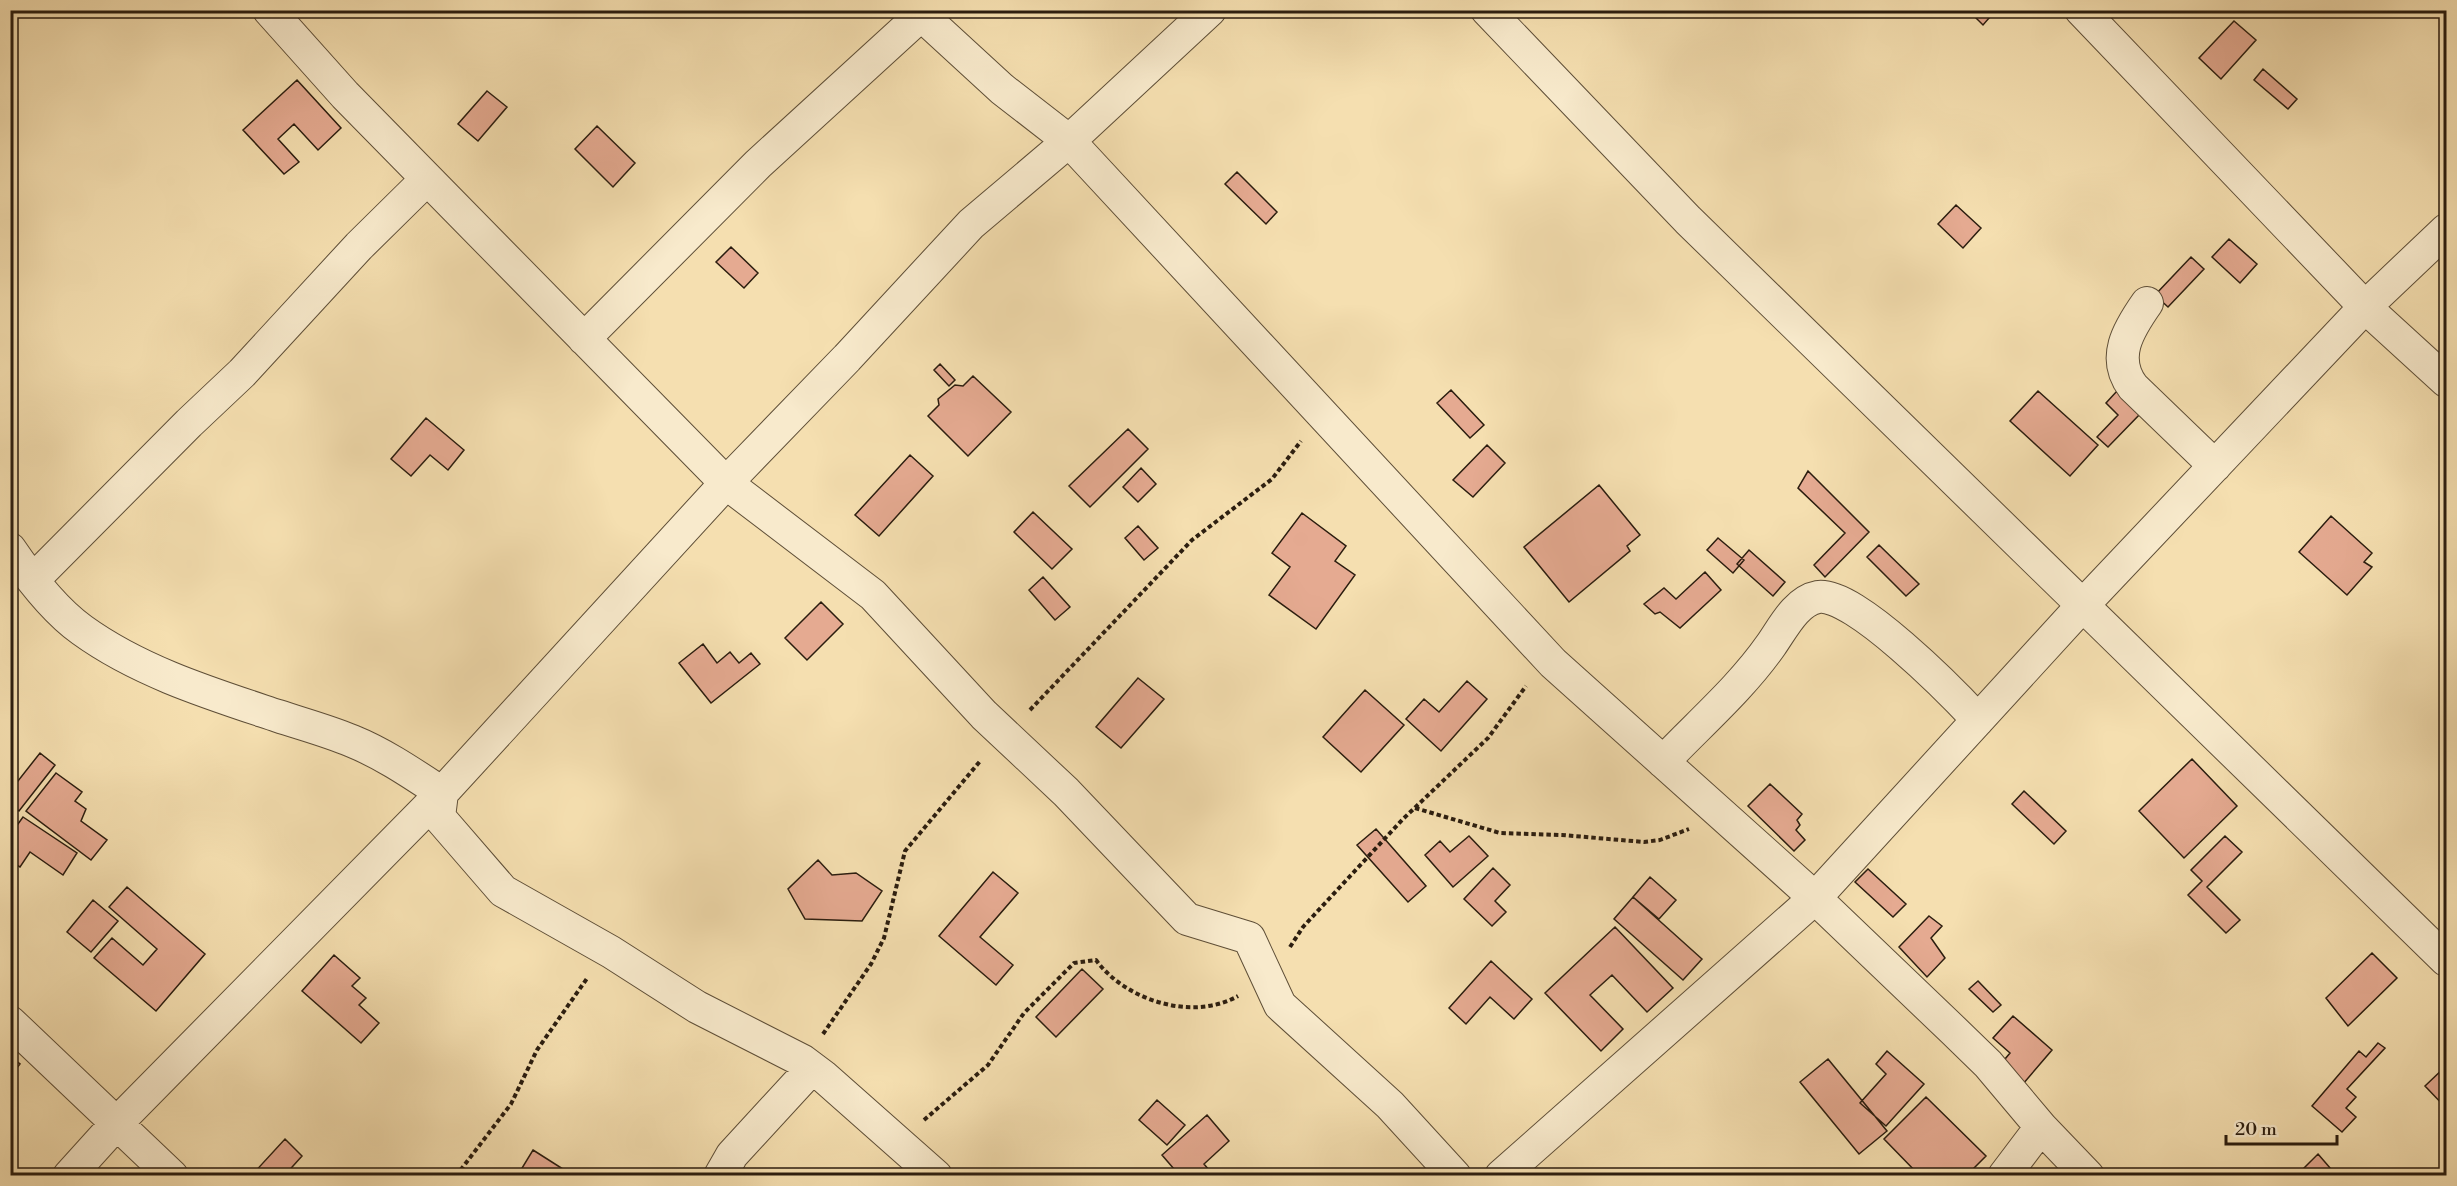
<svg xmlns="http://www.w3.org/2000/svg" width="2457" height="1186" font-family="'Libre Bodoni',serif">
  <rect width="100%" height="100%" fill="#f5dfb0"/>
  <filter id="stains"><feTurbulence type="fractalNoise" baseFrequency=".00333" numOctaves="4"/><feColorMatrix values="0 0 0 0 .2 0 0 0 0 .09 0 0 0 0 .02 0 0 0 .5 -.17"/></filter>
  <radialGradient id="worn" r=".72"><stop offset=".6" stop-color="#630" stop-opacity="0"/><stop offset="1" stop-color="#630" stop-opacity=".3"/></radialGradient>
  <path fill="#e5aa91" stroke="#2b1d0f" stroke-width="1.5" d="M1968,10H1996L1983,25Z
    M2234,21L2256,40L2221,79L2199,58Z
    M2263,69L2297,99L2288,109L2254,80Z
    M297,80L341,128L318,150L294,124L278,139L299,162L284,174L243,130Z
    M487,91L507,107L478,141L458,124Z
    M597,126L635,163L613,187L575,149Z
    M1237,172L1277,212L1266,224L1225,184Z
    M1956,205L1981,228L1963,248L1938,224Z
    M2229,239L2257,264L2240,283L2212,257Z
    M731,247L758,273L744,288L716,262Z
    M2191,257L2204,269L2168,307L2155,295Z
    M940,364L955,380L949,386L934,370Z
    M973,376L1011,412L968,456L928,416L939,405L938,399L955,385L963,386Z
    M1451,390L1484,425L1470,438L1437,403Z
    M2038,391L2098,445L2070,476L2010,421Z
    M2117,391L2141,413L2108,447L2097,437L2118,415L2106,403Z
    M426,418L464,450L448,470L430,455L411,476L391,459Z
    M1128,429L1148,449L1090,507L1069,486Z
    M1487,445L1505,463L1473,497L1453,480Z
    M910,455L933,476L879,536L855,515Z
    M1141,468L1156,484L1138,502L1123,487Z
    M1808,471L1869,532L1825,577L1814,565L1845,533L1798,488Z
    M1599,485L1640,535L1627,546L1630,551L1569,602L1524,547Z
    M1033,512L1072,549L1052,569L1014,532Z
    M1302,513L1346,546L1335,561L1355,575L1316,629L1269,595L1290,567L1272,553Z
    M2331,516L2372,553L2364,562L2372,567L2347,595L2299,552Z
    M1138,526L1158,548L1144,560L1125,538Z
    M1718,538L1744,560L1733,573L1707,550Z
    M1879,545L1919,584L1906,596L1867,557Z
    M1749,550L1785,582L1773,596L1737,564Z
    M1705,572L1721,590L1680,628L1660,612L1655,614L1644,604L1664,588L1676,599Z
    M1043,577L1070,607L1055,620L1029,590Z
    M821,602L843,624L807,660L785,638Z
    M703,644L717,663L730,652L739,663L751,653L760,664L711,703L679,663Z
    M1138,678L1164,699L1121,748L1096,727Z
    M1467,681L1487,699L1441,751L1406,719L1424,699L1439,712Z
    M1365,690L1404,725L1361,772L1323,737Z
    M40,753L55,765L19,811L10,804V774L18,781Z
    M2192,759L2237,806L2184,858L2139,811Z
    M56,773L82,792L75,801L86,809L81,821L107,840L91,860L26,811Z
    M1770,784L1802,814L1797,820L1800,825L1796,830L1805,840L1794,851L1748,806Z
    M2024,791L2066,831L2054,844L2012,804Z
    M23,817L77,853L63,875L30,852L20,867L10,861V835Z
    M1376,829L1426,886L1408,902L1357,845Z
    M1469,836L1488,856L1453,887L1425,855L1440,841L1450,852Z
    M2225,836L2242,852L2207,887L2240,920L2226,933L2188,895L2202,881L2191,870Z
    M818,860L832,875L856,873L882,891L862,921L805,919L788,889Z
    M1493,868L1510,885L1495,901L1506,912L1492,926L1464,899Z
    M1868,869L1906,904L1893,917L1855,882Z
    M993,872L1018,893L980,937L1013,965L996,985L939,936Z
    M1650,877L1676,900L1659,919L1633,897Z
    M127,887L205,954L156,1011L94,958L112,938L143,965L157,949L109,907Z
    M1633,897L1702,959L1683,980L1614,919Z
    M93,900L118,921L91,952L67,932Z
    M1929,916L1942,926L1931,938L1945,958L1927,977L1899,947Z
    M1615,927L1673,988L1647,1012L1612,975L1590,995L1623,1029L1601,1051L1545,993Z
    M2372,953L2397,978L2348,1026L2326,998Z
    M334,955L360,978L352,986L366,998L359,1005L379,1023L361,1043L302,991Z
    M1491,961L1532,999L1514,1019L1490,997L1466,1024L1449,1008Z
    M1082,969L1103,989L1056,1037L1036,1017Z
    M1978,981L2001,1005L1993,1012L1969,989Z
    M2013,1016L2052,1050L2023,1084L2000,1065L2010,1053L1993,1038Z
    M2378,1043L2385,1048L2347,1089L2356,1097L2346,1108L2356,1117L2342,1132L2312,1106L2359,1051L2366,1057Z
    M1887,1051L1924,1084L1886,1126L1860,1103L1886,1074L1876,1064Z
    M10,1056L20,1064L10,1077Z
    M1828,1059L1887,1131L1859,1154L1800,1082Z
    M2446,1066V1108L2425,1086Z
    M1926,1097L1986,1156L1966,1176H1920L1884,1139Z
    M1157,1100L1185,1125L1167,1145L1139,1120Z
    M1207,1115L1229,1141L1204,1164L1214,1176H1180L1162,1155Z
    M285,1139L302,1156L284,1176H251Z
    M533,1150L574,1176H524L519,1173Z
    M2318,1154L2337,1176H2311L2304,1168Z"/>
  <g fill="none" stroke-linecap="round" stroke-linejoin="round">
    <defs>
      <path id="minor" d="M269,10L345,95L726,483L873,595L984,715L1066,792L1187,919L1249,938L1280,1005L1390,1105L1455,1176
        M916,10L1002,89L1069,141L1553,663L1815,898L1953,1030L1988,1064L2041,1127L2088,1176
        M1487,10L1688,220L2446,960
        M2081,10L2365,307L2446,381
        M2147,303C2128,330 2111,358 2133,387L2215,466
        M584,339L758,164L921,15
        M10,549C29,577 54,610 82,630C140,672 212,694 278,716C302,724 328,731 352,741C384,754 413,774 442,793L439,817L503,891L611,952L697,1007L803,1061L823,1076L936,1176
        M34,579L189,423L242,373L359,246L427,179
        M1663,762C1699,724 1741,688 1771,645C1783,628 1796,601 1818,597C1853,591 1953,693 1978,720
        M10,1022L172,1176
        M69,1176L116,1124L442,793L726,483L847,358L971,224L1069,141L1210,10
        M720,1176L732,1155L812,1068
        M1501,1176L1815,898L2082,606L2365,307L2446,230
        M2004,1176L2041,1127"/>
    </defs>
    <use href="#minor" stroke="#5e4e37" stroke-width="34"/>
    <path stroke="#2b1d0f" stroke-width="4" stroke-dasharray="4.5 3" stroke-linecap="butt" d="M1030,710L1192,540L1272,479L1301,441
      M1415,808L1500,833L1562,835L1644,842L1660,840L1689,829
      M1290,947L1303,927L1403,819L1488,738L1526,686
      M823,1034L871,964L884,938L905,851L981,760
      M924,1120L988,1065L1024,1013L1074,963L1096,960C1125,1000 1192,1022 1238,996
      M456,1176L511,1104L537,1050L588,977"/>
    <use href="#minor" stroke="#f8eacc" stroke-width="32"/>
  </g>
  <rect width="2457" height="1186" fill="none" stroke="#f5dfb0" stroke-width="36"/>
  <rect x="12" y="12" width="2433" height="1162" fill="none" stroke="#2b1d0f" stroke-width="3"/>
  <rect x="18" y="18" width="2421" height="1150" fill="none" stroke="#2b1d0f" stroke-width="1.5"/>
  <path d="M2226 1135v9h111v-9" fill="none" stroke="#2b1d0f" stroke-width="3"/>
  <text x="2235" y="1135" font-size="18" fill="#2b1d0f" stroke="#f8eacc" stroke-width="4.5" paint-order="stroke">20 m</text>
  <rect width="100%" height="100%" filter="url(#stains)"/>
  <rect width="100%" height="100%" fill="url(#worn)"/>
</svg>
